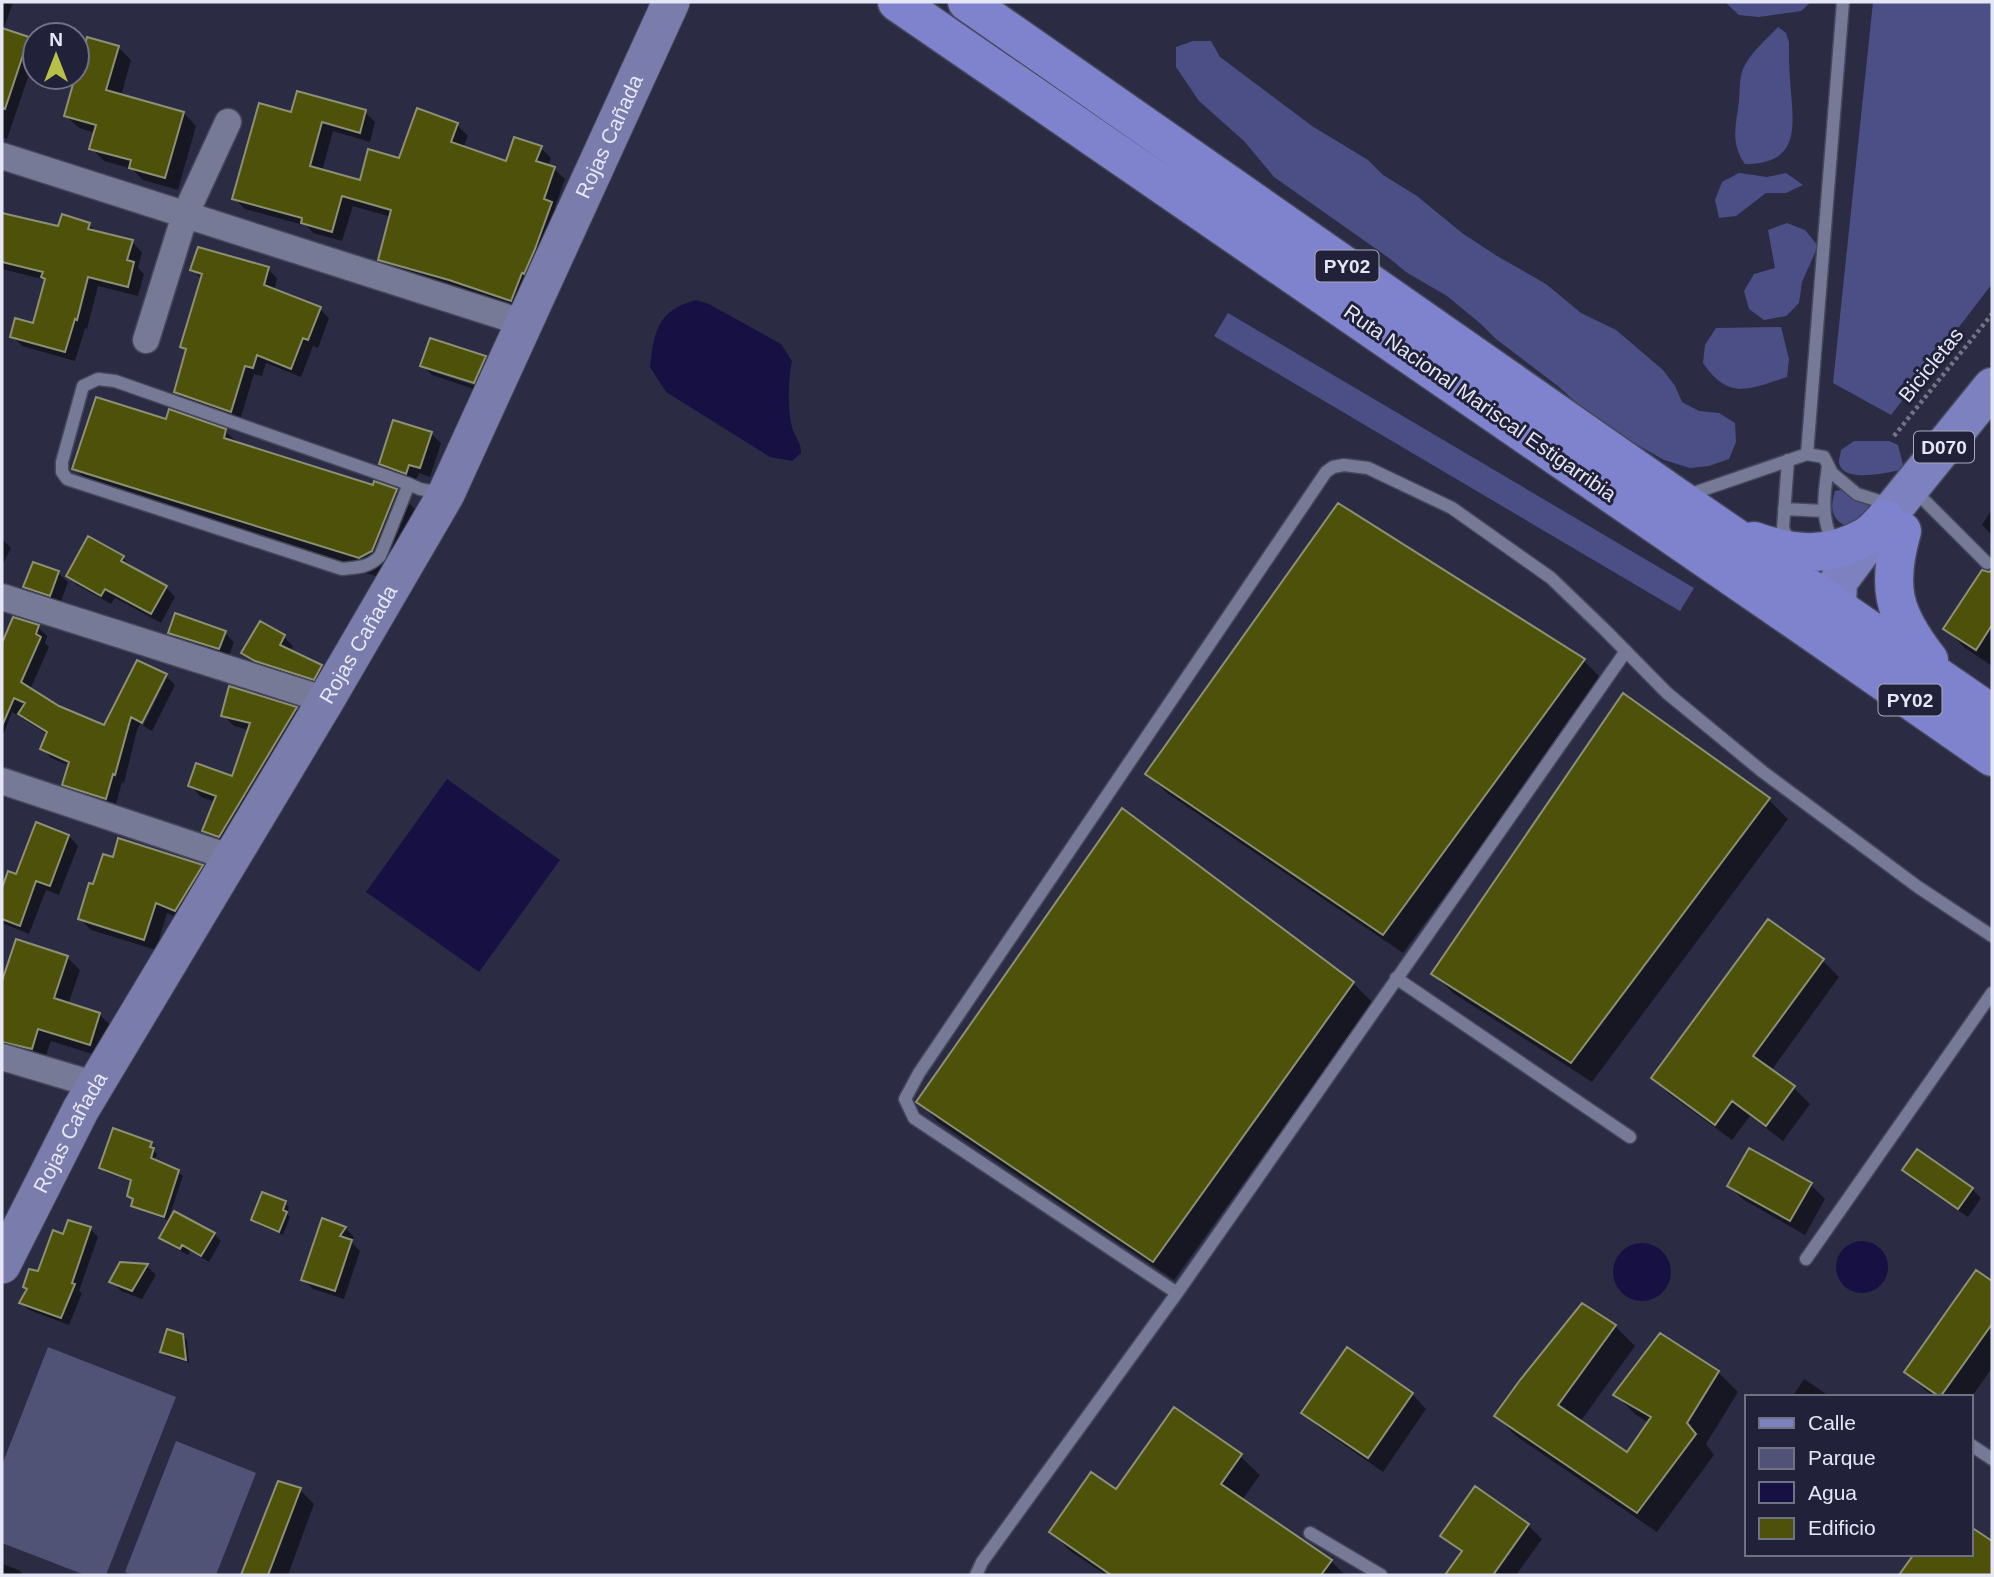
<svg xmlns="http://www.w3.org/2000/svg" width="1994" height="1577" font-family="Arial,sans-serif">
  <rect width="100%" height="100%" fill="#2b2c44"/>
  <path fill="#505376" d="M48,1347L176,1397L106,1575H85L2,1543V1465Z
    M176,1441L256,1473L216,1575H133L125,1572Z"/>
  <path fill="#4c4f86" d="M1725,2H1811L1801,11L1759,17L1739,15Z
    M1873,2H1992V284L1891,415L1833,383Z
    M1778,27L1786,33L1789,42C1789,54 1789,67 1790,80C1793,123 1803,164 1745,164C1730,143 1736,125 1739,101C1740,91 1739,79 1743,69C1750,53 1766,40 1778,27Z
    M1193,41H1211L1220,57L1312,126L1368,160L1383,175L1417,196L1462,233L1497,256L1546,284L1581,313L1616,330L1663,370L1675,386L1682,402L1699,411L1719,413L1735,423L1736,442L1729,459L1709,466L1690,468L1664,460L1608,428L1591,416L1559,387L1496,339L1481,324L1447,296L1406,272L1389,258L1274,177L1244,141L1199,101L1176,67V47Z
    M1739,173L1767,177L1786,173L1803,185L1786,193H1766L1736,216L1719,218L1715,200L1722,182Z
    M1787,223L1805,230L1818,246L1802,282L1799,303L1786,316L1764,320L1749,309L1744,291L1754,274L1775,268L1768,230Z
    M1228,313L1694,588L1680,611L1214,336Z
    M1781,327L1789,359L1787,377C1750,389 1729,401 1703,363L1705,345L1716,328Z
    M1854,441H1889L1898,445L1904,469C1890,472 1840,485 1839,461C1839,457 1841,453 1841,450Z
    M1840,490L1874,503L1852,528C1832,522 1829,510 1835,491Z"/>
  <path fill="#161142" d="M696,300L709,304L781,344L792,361C788,379 787,416 794,433C798,441 801,444 801,453L792,461L770,457L666,392L650,367C654,331 658,310 696,300Z
    M447,779L560,860L479,972L366,892Z
    M1836 1267a26 26 0 1 1 52 0a26 26 0 1 1-52 0Z
    M1613 1272a29 29 0 1 1 58 0a29 29 0 1 1-58 0Z"/>
  <path fill="#0007" fill-rule="evenodd" d="M2,2H13L3,31L28,39L35,46V57L7,139L2,137Z
    M118,47L131,60L121,96L184,113L196,126L178,190L143,180L132,169L104,161L91,148L96,133L79,128L66,116Z
    M365,112L375,122L370,142L333,131L322,171L361,183L457,125L468,136L463,148L507,163L541,148L551,158L548,167L554,169L565,179L555,207L561,214L522,311L390,270L380,259L391,217L353,206L342,241L313,233L307,226L245,209L234,198L292,114Z
    M2,215L59,228L89,225L98,233L132,242L142,252L138,268L144,274L138,296L98,286L87,329L85,328L75,361L22,346L12,336L34,325L46,280L2,269Z
    M268,269L277,278L274,291L320,309L329,318L318,348L313,346L301,377L266,363L262,376L254,374L240,420L185,401L176,392L187,352L182,347L202,279L192,270Z
    M485,357L495,367L483,392L432,375L422,365ZM431,367L482,384L481,388L431,371Z
    M167,421L225,431L239,444L374,487L375,483L396,491L416,510L379,577L94,488L74,468Z
    M431,434L441,443L430,477L419,473L415,482L391,473L381,464Z
    M1992,509V535L1982,525Z
    M2,539L11,548L2,566Z
    M123,558L132,567L166,587L175,597L161,623L115,598L111,604L77,585L68,576Z
    M1992,571V666L1965,648L1945,628Z
    M58,573L68,582L60,604L35,596L25,587Z
    M14,619L38,627L47,636L45,643L49,647L30,690L58,707L105,728L138,662L167,677H164L137,730L124,783L122,782L115,807L73,793L64,784L70,766L51,758L42,748L48,735L12,712L2,738V642H4Z
    M170,633H225L234,642L228,658L179,642Z
    M284,637L293,646L290,651L321,666L331,675L323,688L266,670L253,662L243,653Z
    M1583,660L1603,680L1403,953L1167,793L1147,774Z
    M167,677L175,685L152,731L143,726Z
    M230,688L296,709L307,720L231,847L215,842L204,831L215,802L201,797L190,785L233,778L249,730L234,726L223,715Z
    M1768,799L1788,819L1592,1082L1453,993L1433,973Z
    M1123,810L1353,983L1373,1003L1174,1280L938,1122L919,1102Z
    M37,825L69,836L78,846L59,895L46,890L29,934L2,923V893L9,873L17,876Z
    M114,859L202,866L213,878L187,921L167,913L156,950L91,930L80,919L94,886Z
    M1769,921L1823,961L1839,977L1771,1071L1794,1088L1810,1104L1783,1141L1750,1116L1732,1140L1669,1094L1653,1078Z
    M17,941L68,958L80,970L68,1005L99,1014L112,1027L102,1057L51,1041L44,1061L2,1055V987Z
    M150,1143L149,1156L153,1145L156,1147L154,1151L157,1154L155,1161L178,1172L183,1176L168,1220L137,1209L133,1205V1200L129,1195L133,1182L105,1172L101,1167Z
    M1904,1170L1972,1189L1981,1198L1968,1217L1913,1180Z
    M1811,1185L1825,1199L1805,1235L1744,1200L1729,1186Z
    M285,1203L289,1207L287,1214L290,1217L283,1235L257,1224L253,1220Z
    M345,1228L354,1237L351,1242L360,1251L344,1299L313,1289L303,1280Z
    M90,1229L98,1237L79,1291L82,1293L69,1325L29,1310L21,1303L64,1236Z
    M214,1234L221,1241L209,1262L190,1251L188,1255L169,1245L162,1238Z
    M121,1264L147,1266L156,1275L142,1299L121,1291L111,1281Z
    M1976,1272L1992,1283V1368L1971,1398L1935,1397L1925,1390L1907,1372Z
    M1615,1326L1635,1346L1580,1422L1628,1454L1649,1423L1635,1414L1616,1395L1718,1372L1738,1392L1706,1444L1714,1455L1657,1532L1516,1436L1496,1416Z
    M182,1335L187,1340L189,1363L166,1356L162,1352Z
    M1804,1379L1831,1397H1792Z
    M1412,1394L1426,1409L1383,1472L1318,1427L1304,1412Z
    M1240,1456L1260,1475L1242,1500L1331,1561L1345,1575H1106L1070,1551L1051,1532L1117,1491Z
    M1475,1488L1528,1525L1542,1539L1516,1575H1458L1452,1569L1462,1553L1442,1535Z
    M300,1490L314,1504L288,1575H244Z
    M1971,1529L1992,1543V1575H1901L1916,1554H1971Z
    M2,1564L19,1570L24,1575H2Z"/>
  <path fill="#4d5109" stroke="#8d9174" stroke-width="2" d="M2,28L29,37L5,109L2,108Z
    M87,37L119,46L106,90L184,112L165,178L129,168L131,160L89,149L96,125L64,116L75,77H77Z
    M297,91L366,110L360,133L322,122L310,166L360,180L368,149L399,158L417,108L458,123L451,142L506,161L514,137L542,146L536,161L555,167L544,199L552,202L535,249L524,274L522,273L511,301L449,280L378,260L391,210L342,196L332,232L301,223L302,218L232,199L259,103L291,112Z
    M2,213L58,226L62,214L90,223L88,229L133,240L127,260L134,262L128,287L88,277L77,320L75,319L65,352L10,337L15,318L33,323L45,279L41,277L43,272L2,262Z
    M198,247L269,267L264,285L321,307L308,340L303,338L291,369L257,355L253,368L245,366L231,412L174,392L186,349L180,347L202,274L190,270Z
    M430,338L486,356L474,383L420,366Z
    M96,397L166,419L169,409L226,429L224,438L373,485L374,481L397,489L372,551L359,558L72,469Z
    M393,420L432,432L420,468L409,465L406,474L379,464Z
    M1338,503L1585,659L1383,935L1145,774Z
    M88,536L124,556L121,561L167,586L151,614L105,589L101,596L66,576Z
    M33,562L59,571L50,596L23,587Z
    M1982,570L1989,572L1992,570V625L1976,650L1943,629Z
    M175,613L226,631L219,649L168,633Z
    M13,617L39,625L36,634L41,637L21,682L59,706L104,725L137,660L167,674L142,723L131,717L115,775L113,774L106,799L62,785L69,762L40,749L47,732L18,714L25,703L14,698L2,726V643Z
    M260,621L285,635L280,645L322,665L314,680L255,661L241,653Z
    M229,686L297,707L219,837L202,831L216,796L188,786L196,763L232,776L250,723L221,716Z
    M1623,693L1770,798L1571,1063L1431,974Z
    M1122,808L1354,982L1153,1262L916,1102Z
    M36,822L69,835L50,886L36,881L20,926L2,919V888L8,871L16,874Z
    M118,838L203,865L175,911L156,903L144,940L78,919L89,883L93,884L103,854L113,857Z
    M1768,919L1824,959L1753,1056L1795,1086L1766,1126L1732,1101L1715,1125L1651,1078Z
    M16,939L68,956L54,998L100,1013L90,1045L38,1029L32,1049L2,1042V981Z
    M113,1128L152,1142L150,1147L154,1148L151,1158L179,1170L164,1217L131,1206L133,1199L127,1196L131,1180L99,1168Z
    M1749,1148L1812,1183L1790,1221L1727,1186Z
    M1917,1149L1973,1188L1958,1209L1902,1170Z
    M262,1192L286,1201L283,1210L287,1212L279,1232L251,1220Z
    M174,1211L215,1233L201,1256L182,1245L180,1249L159,1238Z
    M322,1218L346,1227L340,1236L352,1240L335,1291L301,1280Z
    M68,1220L91,1227L72,1283L75,1284L61,1318L19,1303L27,1289L23,1287L29,1269L38,1271L53,1230L63,1234Z
    M120,1262L148,1264L132,1291L109,1282Z
    M1976,1270L1992,1281V1324L1940,1397L1904,1372Z
    M1582,1303L1616,1325L1558,1405L1627,1452L1651,1417L1613,1395L1660,1333L1719,1371L1687,1423L1696,1434L1637,1513L1494,1416L1520,1380Z
    M167,1329L183,1334L186,1360L160,1352Z
    M1347,1347L1413,1393L1368,1458L1301,1413Z
    M1174,1407L1242,1454L1221,1484L1332,1560L1321,1575H1111L1049,1532L1091,1472L1116,1489Z
    M278,1481L301,1488L268,1575H241Z
    M1475,1486L1529,1524L1493,1575H1445L1462,1551L1440,1536Z
    M1971,1527L1992,1541V1575H1899L1914,1554H1971Z"/>
  <g fill="none" stroke-linecap="round" stroke-linejoin="round">
    <defs>
      <path id="service" d="M1807,454L1843,2
        M1788,460L1783,528L1789,542
        M1828,466C1825,489 1821,510 1829,533L1840,539
        M409,484L380,556C368,568 358,567 342,569L67,479L62,472V462L83,386L98,379L115,381L409,484L420,489L441,493
        M1685,496L1807,454L1824,457L1832,473L1857,494L1892,505
        M1925,501L1987,563
        M1784,509L1824,511
        M1396,978L1630,1137
        M1806,1259L1992,993
        M1177,1293L914,1118L905,1099L919,1073L1326,472L1333,467L1344,465L1368,468L1452,508L1551,578L1605,630L1667,693L1763,772L1918,887L1992,936
        M1971,1445L1992,1459
        M1310,1533L1381,1575
        M976,1575L982,1562L1177,1293L1626,651"/>
      <path id="minor" d="M2,156L524,323
        M146,340L185,215L228,122
        M2,597L326,700
        M2,781L232,858
        M2,1057L96,1085"/>
      <g id="secondary">
        <path id="s1" d="M2,1265L81,1109L326,700L446,494L671,2"/>
      </g>
      <path id="primary" d="M1837,606L1838,582L1885,519L1992,387"/>
      <path id="trunk" d="M897,2L1827,642L1992,757
        M967,2L1678,498L1992,714
        M1902,531C1886,587 1893,614 1929,660
        M1754,541C1793,555 1828,558 1865,537C1873,533 1879,525 1885,519"/>
    </defs>
    <use href="#service" stroke="#45475b" stroke-width="15"/>
    <use href="#minor" stroke="#45475b" stroke-width="29"/>
    <use href="#secondary" stroke="#45475b" stroke-width="39"/>
    <use href="#primary" stroke="#45475b" stroke-width="41"/>
    <use href="#trunk" stroke="#45475b" stroke-width="41"/>
    <path stroke="#727488" stroke-width="4.5" stroke-dasharray="3.5 3.5" stroke-linecap="butt" d="M1894,436L1992,314"/>
    <use href="#service" stroke="#777a96" stroke-width="12"/>
    <use href="#minor" stroke="#777a96" stroke-width="26"/>
    <use href="#secondary" stroke="#7a7dab" stroke-width="37"/>
    <use href="#primary" stroke="#7d81c0" stroke-width="38"/>
    <use href="#trunk" stroke="#7f83ce" stroke-width="38"/>
  </g>
  <g text-anchor="middle" stroke-width="6" stroke-linejoin="round" paint-order="stroke">
    <g fill="#212239" stroke="#aaacbd" stroke-width="2">
      <rect x="1315.5" y="250.5" width="63" height="31" rx="5"/>
      <rect x="1914" y="431.5" width="60" height="31" rx="5"/>
      <rect x="1878.5" y="684.5" width="63" height="31" rx="5"/>
    </g>
    <g font-size="19" font-weight="bold" fill="#e5e7f6">
      <text x="1347" y="273">PY02</text>
      <text x="1944" y="454">D070</text>
      <text x="1910" y="707">PY02</text>
    </g>
    <g font-size="21" fill="#e5e7f6" stroke="#212239">
      <text dy="7" stroke="none"><textPath href="#s1" startOffset="1283">Rojas Cañada</textPath></text>
      <text transform="translate(1931 365) rotate(-51)" y="7">Bicicletas</text>
      <text transform="translate(1480 403) rotate(35)" y="7">Ruta Nacional Mariscal Estigarribia</text>
      <text dy="7" stroke="none"><textPath href="#s1" startOffset="716">Rojas Cañada</textPath></text>
      <text dy="7" stroke="none"><textPath href="#s1" startOffset="149">Rojas Cañada</textPath></text>
    </g>
  </g>
  <rect width="1994" height="1577" fill="none" stroke="#e5e7f6" stroke-width="7"/>
  <rect x="1745" y="1395" width="228" height="161" fill="#212239" stroke="#6f7185" stroke-width="2"/>
  <rect x="1759" y="1418" width="35" height="10" fill="#7d81c0" stroke="#6f7185" stroke-width="2"/>
  <text x="1808" y="1430" font-size="21" fill="#e5e7f6">Calle</text>
  <rect x="1759" y="1448" width="35" height="21" fill="#505376" stroke="#6f7185" stroke-width="2"/>
  <text x="1808" y="1465" font-size="21" fill="#e5e7f6">Parque</text>
  <rect x="1759" y="1482" width="35" height="21" fill="#161142" stroke="#6f7185" stroke-width="2"/>
  <text x="1808" y="1500" font-size="21" fill="#e5e7f6">Agua</text>
  <rect x="1759" y="1518" width="35" height="21" fill="#4d5109" stroke="#6f7185" stroke-width="2"/>
  <text x="1808" y="1535" font-size="21" fill="#e5e7f6">Edificio</text>
  <g transform="translate(56 56)"><circle r="33" fill="#212239" stroke="#6f7185" stroke-width="2"/>
  <path d="M0-5L12 26L0 18L-12 26Z" fill="#b7c147"/>
  <text y="-10" font-size="19" font-weight="bold" text-anchor="middle" fill="#e5e7f6">N</text>
  </g>
</svg>
